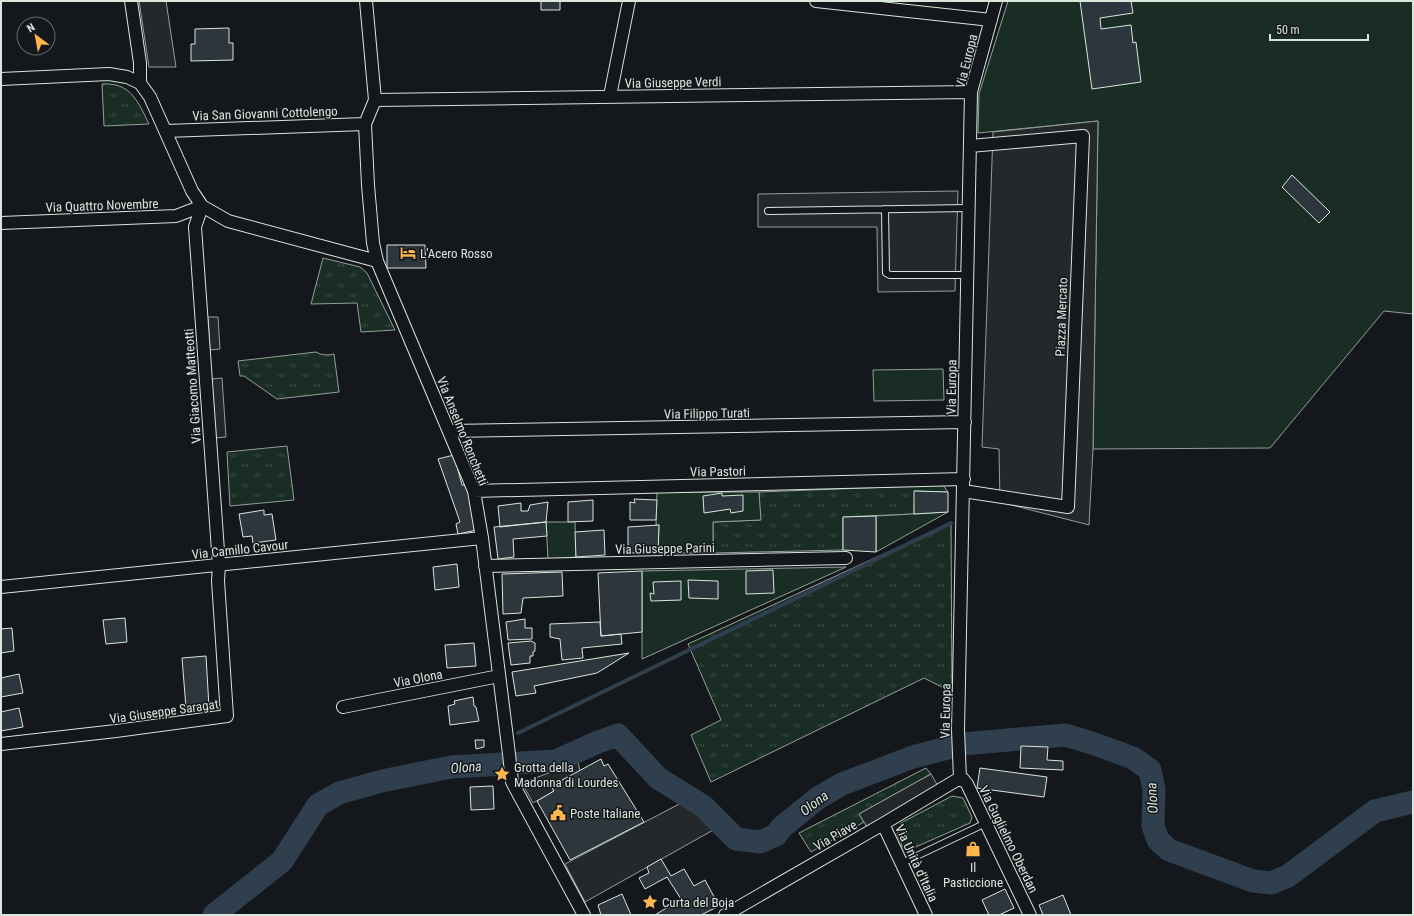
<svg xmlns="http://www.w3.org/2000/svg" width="1414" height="916" font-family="'Roboto Condensed',sans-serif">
  <defs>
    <pattern id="grass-tufts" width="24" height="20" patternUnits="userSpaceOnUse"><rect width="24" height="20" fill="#1a2d24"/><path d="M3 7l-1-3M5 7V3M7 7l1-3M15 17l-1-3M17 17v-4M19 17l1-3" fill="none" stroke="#3b4b43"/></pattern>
  </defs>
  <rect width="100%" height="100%" fill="#14181c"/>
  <path fill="url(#grass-tufts)" stroke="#939e99" d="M102,84C131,82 138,102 149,124L104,126Z
    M323,258L360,267L367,273L395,330L361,332L357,303L311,304Z
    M316,352C323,356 327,355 334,354L339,392L277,399L244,376H240L238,361Z
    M287,446L294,500L230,506L227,452Z
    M943,485L948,492L915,491L914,514L843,517V550L713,553V522L760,520L759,492Z
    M951,523L952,692L924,678L711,782L691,735L721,720L688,644Z
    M926,768L931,774L859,814L864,822L811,852L799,833Z
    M952,796L963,798L972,817L970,823L911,849L903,848L897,835L901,823Z"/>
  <path fill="#1a2d24" stroke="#939e99" d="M1008,1H1413V314L1384,311L1270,448L1093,449L1098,121L978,133L979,94Z
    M943,369L944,400L874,401L873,370Z
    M657,492H759L761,520L713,522V553H658L659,525H656Z
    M948,512L876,552V516Z
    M546,522H575L576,557L548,559Z
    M846,567L642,659V571Z"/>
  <path fill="#24282b" stroke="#939e99" d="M139,1H166L176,67H149Z
    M1098,121L1093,449L1089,525L1000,502L999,449L982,447L993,132Z
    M958,191L955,291L878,292L877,227H758V194Z
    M208,317H218L220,349L210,350Z
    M222,378L226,437L215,438L211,379Z
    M578,762L580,771L551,786L554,791L533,803L522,783Z
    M931,774L938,786L867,827L859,814Z
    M683,802L693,806L707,818L715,829L585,902L565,864Z"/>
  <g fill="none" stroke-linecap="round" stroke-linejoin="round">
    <path stroke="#2f3f4d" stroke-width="4" d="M518,733L951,523"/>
    <path stroke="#2f3f4d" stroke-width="23" d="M214,915L282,861L318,805L339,793L382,781L451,767L556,761L598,742L618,735L658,778L703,806L736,839L760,842L776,835L782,827L818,798L842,784L913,757L963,744L1065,735L1092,743L1133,758L1150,770L1154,789L1153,826L1158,840L1169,850L1253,881L1271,883L1288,876L1375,811L1413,802"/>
  </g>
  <path fill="#2c363c" stroke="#d8e6dc" d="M541,1H560V10H541Z
    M1080,1H1131L1133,13L1100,18L1101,29L1131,25L1133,43L1136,42L1141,82L1092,89Z
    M229,28V43H233V60L191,61V44H195V29Z
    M1292,175L1330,212L1319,223L1282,187Z
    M387,245H425L426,268H387Z
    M454,455L462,485H467L477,530L458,534L456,524L460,522L438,459Z
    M914,491L948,492V512L914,514Z
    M722,493V496L743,495V511L731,513L730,509L704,513L703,496Z
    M634,499L657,500L656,520H630V502L635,503Z
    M593,500V521L568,522V502Z
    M548,502L546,522L500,527L498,506L521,503V511H528L530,505Z
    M264,510V515L272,514L276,540L253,543L252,536L243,537L239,514Z
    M876,516V552L843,550V517Z
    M546,522L547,536L513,539L514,557L498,559L494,527Z
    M659,525L658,553H628V527Z
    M604,530L605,555L576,557L575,532Z
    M457,564L459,587L435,590L433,567Z
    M773,570L774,593L746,594V571Z
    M642,571V632L601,636L598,573Z
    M562,572L563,596L523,598L521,613L503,614L502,574Z
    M688,580L718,581V599L689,598Z
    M681,581V600L651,601L650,593L654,594L653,582Z
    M125,618L127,642L106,644L103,620Z
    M525,619V628H532V639L508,640L506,622Z
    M600,622L601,636L621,634L622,644L582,648L583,658L562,660L560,639L550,637V624Z
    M12,628L14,651L1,653V629Z
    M531,641L535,643V651L533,652V656H530V663L511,665L508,643Z
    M474,643L476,666L447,668L445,645Z
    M629,653L597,673L534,686L536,693L516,696L512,672Z
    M206,656L209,707L186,708L182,658Z
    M19,674L23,693L1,697V678Z
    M473,697L474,706L476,707L479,721L450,725L448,706L455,704L454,701Z
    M19,708L23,727L1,731V712Z
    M475,740H484V747L476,749Z
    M1021,746L1048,747L1047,760L1063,761V770L1020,768Z
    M601,759L604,766L608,764L644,822L570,860L537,801L554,791L551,786Z
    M980,768L1047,777L1044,797L977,788Z
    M493,786L494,809L471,810L470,787Z
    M661,859L671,876L684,869L694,886L705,880L719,906L701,915H655L681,899L667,877L645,889L639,878L649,873L647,867Z
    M1005,889L1014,908L999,915H989L982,900Z
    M622,894L631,915H601L598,905Z
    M1063,895L1071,915H1043L1039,905Z"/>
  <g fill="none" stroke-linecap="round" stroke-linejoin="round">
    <defs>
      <path id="service" d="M885,209L886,273L890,275H968
        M768,211L970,208
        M902,863L986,823"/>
      <path id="minor" d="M131,1L140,63V83
        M366,1L375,100L365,124L368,185L373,243L377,261L474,491L482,538L509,754L512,782L584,915
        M816,1L991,20
        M1,79L109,74L127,77L140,83L150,97L192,191L202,206L228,221L377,261
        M610,96L629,1
        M375,100L971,92
        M166,131L365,124
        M1,223L176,216L202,206
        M450,431L965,422
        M474,491L964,479
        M963,491L1068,507L1083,136L970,146
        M485,566L846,558
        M1,587L482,538
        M343,707L499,676
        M1,744L116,731L227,716L218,581L219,565L195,227L202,206
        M960,778L958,730L971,92L996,1
        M960,778L963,779L967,784L1030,915
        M883,824L926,915
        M725,915L883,824L960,778"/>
    </defs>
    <use href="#service" stroke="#d8e6dc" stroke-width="8"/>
    <use href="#minor" stroke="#d8e6dc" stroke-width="14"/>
    <use href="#service" stroke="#14181c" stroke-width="6"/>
    <use href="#minor" stroke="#14181c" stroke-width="12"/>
  </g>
  <defs>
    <symbol id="hotel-bare" viewBox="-9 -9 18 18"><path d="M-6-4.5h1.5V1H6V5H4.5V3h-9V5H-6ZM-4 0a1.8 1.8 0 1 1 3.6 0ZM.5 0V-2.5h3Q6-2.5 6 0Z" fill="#ffb74d" stroke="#14181c" stroke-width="2.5" paint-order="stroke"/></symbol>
    <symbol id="sight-bare" viewBox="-9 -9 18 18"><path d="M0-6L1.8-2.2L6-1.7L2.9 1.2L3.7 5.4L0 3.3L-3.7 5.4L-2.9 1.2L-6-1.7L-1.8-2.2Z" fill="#ffb74d" stroke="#14181c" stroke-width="2.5" paint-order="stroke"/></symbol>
    <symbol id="civic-bare" viewBox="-9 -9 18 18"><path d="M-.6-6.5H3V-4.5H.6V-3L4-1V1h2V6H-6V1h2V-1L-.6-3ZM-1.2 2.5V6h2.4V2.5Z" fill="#ffb74d" stroke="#14181c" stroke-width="2.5" paint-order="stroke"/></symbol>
    <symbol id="shop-bare" viewBox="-9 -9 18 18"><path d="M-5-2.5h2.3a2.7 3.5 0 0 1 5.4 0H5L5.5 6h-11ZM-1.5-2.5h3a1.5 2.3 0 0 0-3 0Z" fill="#ffb74d" stroke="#14181c" stroke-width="2.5" paint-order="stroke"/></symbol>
  </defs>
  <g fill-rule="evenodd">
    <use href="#hotel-bare" x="397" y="242" width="22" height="22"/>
    <use href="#sight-bare" x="491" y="763" width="22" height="22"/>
    <use href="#civic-bare" x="547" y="802" width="22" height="22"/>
    <use href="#shop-bare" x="962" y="838" width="22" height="22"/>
    <use href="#sight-bare" x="639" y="891" width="22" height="22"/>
  </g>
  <g text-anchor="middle" stroke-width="3" stroke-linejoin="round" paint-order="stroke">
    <g font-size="13" fill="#d8e6dc" stroke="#14181c">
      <text transform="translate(966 61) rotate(-76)" y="5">Via Europa</text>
      <text transform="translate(673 82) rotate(-1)" y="5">Via Giuseppe Verdi</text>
      <text transform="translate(265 113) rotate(-2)" y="5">Via San Giovanni Cottolengo</text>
      <text transform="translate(102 205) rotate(-2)" y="5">Via Quattro Novembre</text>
      <text transform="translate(1061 317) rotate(-88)" y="5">Piazza Mercato</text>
      <text transform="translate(192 386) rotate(-94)" y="5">Via Giacomo Matteotti</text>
      <text transform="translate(951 387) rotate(-89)" y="5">Via Europa</text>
      <text transform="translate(707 413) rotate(-1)" y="5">Via Filippo Turati</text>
      <text transform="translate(463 431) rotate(68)" y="5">Via Anselmo Ronchetti</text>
      <text transform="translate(718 471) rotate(-1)" y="5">Via Pastori</text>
      <text transform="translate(665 548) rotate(-1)" y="5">Via Giuseppe Parini</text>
      <text transform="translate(240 549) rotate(-6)" y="5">Via Camillo Cavour</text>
      <text transform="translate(418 678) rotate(-11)" y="5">Via Olona</text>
      <text transform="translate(164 711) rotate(-8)" y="5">Via Giuseppe Saragat</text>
      <text transform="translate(945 711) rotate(-89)" y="5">Via Europa</text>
      <text transform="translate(835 835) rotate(-30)" y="5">Via Piave</text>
      <text transform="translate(1009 839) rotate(64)" y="5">Via Guglielmo Oberdan</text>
      <text transform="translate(917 863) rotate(65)" y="5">Via Unità d'Italia</text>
    </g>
    <g font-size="13" fill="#d8e6dc" stroke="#14181c" text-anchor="start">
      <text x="420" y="258">L'Acero Rosso</text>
      <text x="514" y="772">Grotta della<tspan x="514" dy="15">Madonna di Lourdes</tspan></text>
      <text x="570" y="818">Poste Italiane</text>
      <text x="973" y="872" text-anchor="middle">Il<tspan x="973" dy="15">Pasticcione</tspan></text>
      <text x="662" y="907">Curta del Boja</text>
    </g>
    <g font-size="14" font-style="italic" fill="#d8e6dc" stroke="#14181c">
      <text transform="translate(466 767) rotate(-5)" y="5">Olona</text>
      <text transform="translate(1152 798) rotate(-93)" y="5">Olona</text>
      <text transform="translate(814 803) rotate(-37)" y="5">Olona</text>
    </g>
  </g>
  <rect width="1414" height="916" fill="none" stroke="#d8e6dc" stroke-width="4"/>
  <g transform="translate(36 36) rotate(328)"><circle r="19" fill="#14181c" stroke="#626a69"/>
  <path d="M0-3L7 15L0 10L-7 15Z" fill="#ffb74d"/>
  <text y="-6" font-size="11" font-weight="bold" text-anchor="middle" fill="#d8e6dc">N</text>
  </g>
  <path d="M1270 34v6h98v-6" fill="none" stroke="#d8e6dc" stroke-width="2"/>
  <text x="1276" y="34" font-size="12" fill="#d8e6dc" stroke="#14181c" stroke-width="3" paint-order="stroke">50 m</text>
</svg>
